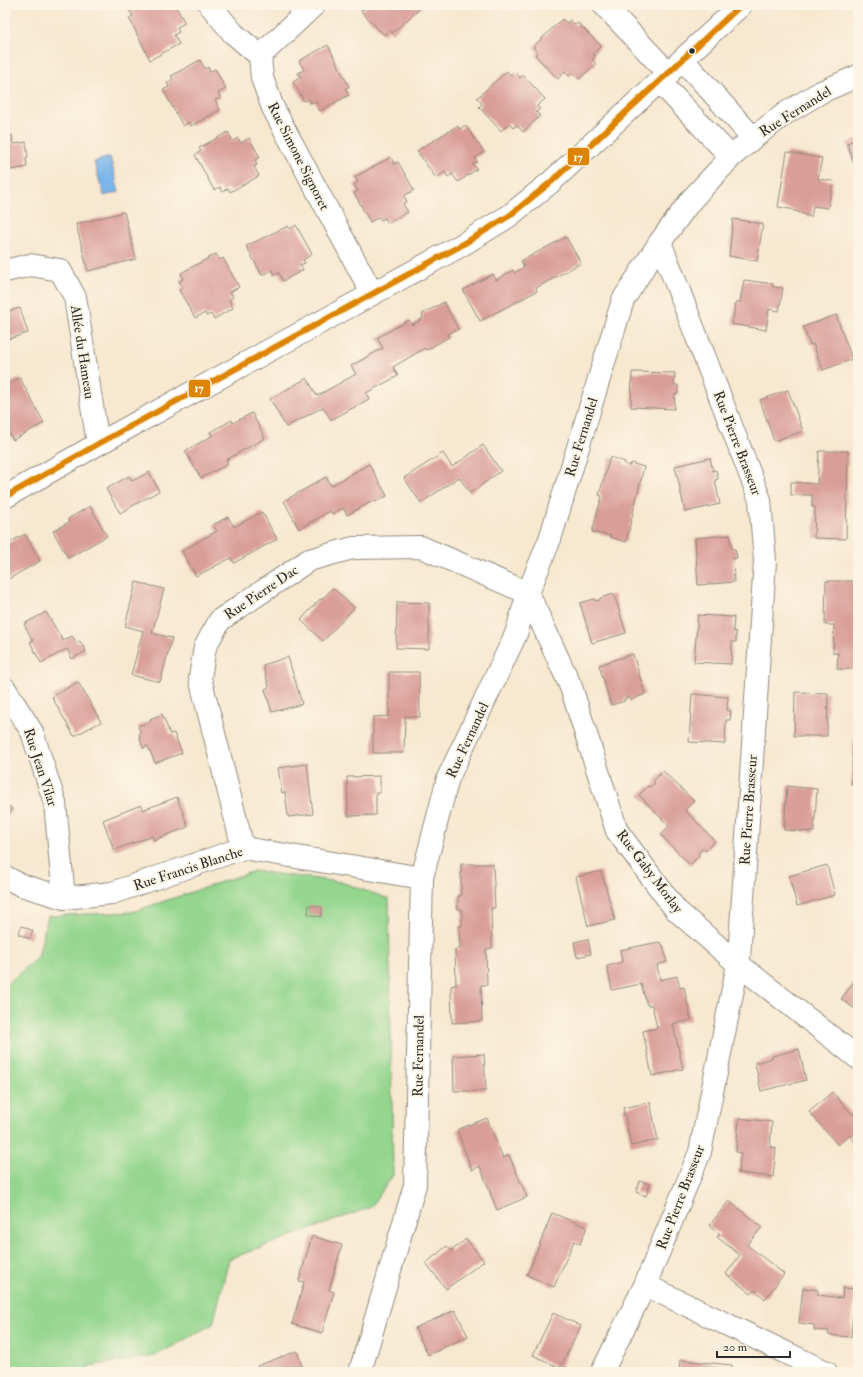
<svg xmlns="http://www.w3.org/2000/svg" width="863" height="1377" font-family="'IM FELL Double Pica',serif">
  <rect width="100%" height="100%" fill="#fcf5e5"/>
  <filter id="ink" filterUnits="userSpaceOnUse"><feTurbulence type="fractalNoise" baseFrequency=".025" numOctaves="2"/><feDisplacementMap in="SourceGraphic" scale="8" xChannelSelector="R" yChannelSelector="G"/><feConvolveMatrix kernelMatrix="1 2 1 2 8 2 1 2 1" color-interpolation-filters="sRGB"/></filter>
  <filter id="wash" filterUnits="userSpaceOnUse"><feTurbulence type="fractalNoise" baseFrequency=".012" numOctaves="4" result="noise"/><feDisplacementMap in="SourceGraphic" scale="16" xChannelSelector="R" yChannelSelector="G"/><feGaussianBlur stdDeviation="0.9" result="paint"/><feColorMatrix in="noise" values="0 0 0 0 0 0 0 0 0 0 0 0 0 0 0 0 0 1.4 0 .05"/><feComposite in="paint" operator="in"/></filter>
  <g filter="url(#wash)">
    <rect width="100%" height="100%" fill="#f7e8d0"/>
    <path fill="#94d68e" stroke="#60805c" d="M254,871L341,882L389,899L393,1175L371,1207L229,1259L213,1324L155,1356L88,1366L89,1372H5V986L38,957L48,916L132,912Z"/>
    <path fill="#7ab5eb" stroke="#52708b" d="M110,157L119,192L104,196L94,162Z"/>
    <g id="blocks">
      <path fill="#d99e98" d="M138,5H175L185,23L177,27L179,32L174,35L179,44L150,60L129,18L133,16L129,10Z
        M367,5H424L392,33L389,30L384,35L361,11Z
        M562,19L567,23L570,20L575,25L578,23L601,46L593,54L596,56L592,60L596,64L579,79L573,73L569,76L565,71L558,79L535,55L538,53L533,47Z
        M328,45L349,87L345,88L349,95L320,111L315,101L311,103L309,99L304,101L293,82L301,77L298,73L304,70L299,61Z
        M200,60L205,69L208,67L210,72L215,69L226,89L218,93L221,98L215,100L220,110L191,126L189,122L183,126L163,90L169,87L167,83L173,79L171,76Z
        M507,71L511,76L515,72L520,78L523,75L545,99L537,106L540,109L536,112L540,116L523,132L517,125L513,128L509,123L501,131L479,107L482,104L477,98Z
        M465,125L484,152L475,158L477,162L473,164L477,169L458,182L452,174L448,177L445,172L436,178L417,151L457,126L460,129Z
        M228,132L233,141L238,138L241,143L249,138L260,157L255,160L257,165L254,166L259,176L230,192L228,188L222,192L220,187L214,190L195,155L201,151L199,148Z
        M12,135L13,144L26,142L28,158H26L27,167L5,171V136Z
        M858,139V175L847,143Z
        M787,152L822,158L818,179L833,181L828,208L813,206L811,217L790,209L778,207Z
        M391,157L394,164L398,162L414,190L404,196L407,201L403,204L408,212L388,223L385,218L381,220L379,217L370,222L354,193L358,191L354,185L358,182L355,177Z
        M5,190L9,209L5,210Z
        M124,212L136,259L88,271L76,224Z
        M733,219L763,224L757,261L729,256Z
        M296,225L312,254L303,260L305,263L300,265L303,270L283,281L279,273L274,275L272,270L262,275L246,246L288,226L290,229Z
        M566,237L581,263L536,288L537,291L480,321L463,290L493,274L496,280L513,270L514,273L524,267L521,261Z
        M216,254L220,260L223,258L239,287L230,292L233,297L229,300L233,308L214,319L211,314L206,316L205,313L195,318L179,290L183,288L179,281L183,279L181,273Z
        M744,280L773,284V287L783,288L779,311L769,309L766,330L732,324L736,302H740Z
        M444,302L458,329L448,334L449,337L426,350L425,348L393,367L398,376L366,393L369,399L331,420L323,407L286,427L270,399L307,378L317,396L356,374L351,366L383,348L377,338L409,320L412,325L423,318L422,314Z
        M20,308L28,333L5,340V312Z
        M836,315L852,359L823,370L813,344L810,345L803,327Z
        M632,372L675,373L674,385H678V394H675L674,409L631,407Z
        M20,378L44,423L13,440L5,426V386Z
        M788,390L803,431L774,441L760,400Z
        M252,413L265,438L226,460L228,464L201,478L185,451L212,436L210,432L232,420L233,423Z
        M483,445L501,471L470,493L459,477L421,503L404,478L443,453L452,467Z
        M819,451H848L846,539L814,538L815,507H812V495H791V482L817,484Z
        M610,457L625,462L624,464L630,466L631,463L644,467L626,542L610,537L611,536L592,532L602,496L599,495Z
        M710,458L713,471L716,470L718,479L715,480L720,504L685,512L675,466Z
        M369,464L387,496L375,502V500L347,515L343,508L332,514L330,511L299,529L284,501L326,477L331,486Z
        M149,472L159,491L120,513L106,489L129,476L132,481Z
        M90,506L107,536L68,558L53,531L69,522L68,519Z
        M262,512L277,539L234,563L231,558L196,576L182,551L217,531L213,525L228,517L234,527Z
        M25,534L40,561L5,581V545Z
        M730,535L732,549H735L737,558H733L734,582L698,585L695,538Z
        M826,581H858V669H837L838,653H833L834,625H825Z
        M136,582L164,589L152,633L172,638L160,682L131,675L143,631L125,626Z
        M333,588L354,608L323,641L301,620L320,599L321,600Z
        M614,594L626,633L592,643L580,603L594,599L595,601L600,600V598Z
        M397,602L429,603V649L396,648Z
        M46,612L63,641L72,636L77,643L80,641L86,651L72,659L67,649L41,663L30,642L33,641L24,624Z
        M698,615L734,617L733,631L736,632V642H732L731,664L694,662Z
        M633,654L645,694L631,700L630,697L624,699L625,701L611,705L599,665Z
        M288,657L302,704L272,712L265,689L269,687L263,665Z
        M389,672H419L420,717L405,716L404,753H373V717L389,716Z
        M78,682L101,722L74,736L52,697Z
        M795,692L828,693L827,736H794Z
        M692,694L728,697L727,710L731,711L730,720H726L725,744L689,742Z
        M162,714L170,734L174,733L182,753L155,763L148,746L143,748L139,735L141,734L138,726L151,721L150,719Z
        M854,739H858V785H851Z
        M307,764L313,814L288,817L285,792L282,793L278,768Z
        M663,771L694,801L685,810L715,841L705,851L703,848L698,854L699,856L690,865L661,835L669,826L639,795L648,786L650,787L655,783L653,781Z
        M380,776V793H376V815L348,816L347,777Z
        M787,786L817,789L814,832L784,830Z
        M177,797L188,827L154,840L152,836L114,850L103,820L141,805L143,810Z
        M5,804L12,809L5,820Z
        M461,864H493L495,908H491L492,948L486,949L487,985H481L482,1021L452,1023L451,986L456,985L455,949H460L459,926H462V909H458V896H461Z
        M827,865L835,895L797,906L789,876Z
        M601,871L615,920L588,926L576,877Z
        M309,905L322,907L321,917L308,914Z
        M22,926L33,931L30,939L18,934Z
        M588,939L591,954L577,957L574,942Z
        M659,942L663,945L667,962L657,965L660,980L677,976L680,988L684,987L691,1020L673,1024L683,1069L652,1076L643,1031L657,1028L652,1005H647L641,984L612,990L607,966L622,962L620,950Z
        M858,977V1011L841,999Z
        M799,1049L806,1080L761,1091L755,1063L772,1058V1056Z
        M484,1054L486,1091H454L453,1056Z
        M832,1092L853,1115L858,1112V1145L849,1135L838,1145L809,1112Z
        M650,1102L658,1140L631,1146L623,1108Z
        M487,1118L503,1158L509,1155L527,1197L497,1210L480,1166L472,1170L457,1130Z
        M739,1118L772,1122L770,1147L776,1148L773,1177L738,1173L741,1153L736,1152Z
        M640,1181L650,1184L646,1196L636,1192Z
        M729,1201L762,1227L747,1245L784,1274L765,1299L755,1290L751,1294L726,1274L740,1255L717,1237L720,1234L709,1226Z
        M552,1213L587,1227L580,1244L574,1241L554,1287L527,1275Z
        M312,1236L342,1245L329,1290L334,1292L322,1333L292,1324L304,1282L299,1281Z
        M466,1239L484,1261L446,1289L426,1263L447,1246L451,1251Z
        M803,1288L818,1290V1295L842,1298L843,1288L855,1289L851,1337L828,1335L829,1331L814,1330V1325L799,1323Z
        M455,1310L468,1336L428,1355L415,1328Z
        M553,1313L581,1326L560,1368L533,1355Z
        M297,1351L304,1372H259L257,1366Z
        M680,1360L732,1365L731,1372H679Z"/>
    </g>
  </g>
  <g filter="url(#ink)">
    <use href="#blocks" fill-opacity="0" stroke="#918a7e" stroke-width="1"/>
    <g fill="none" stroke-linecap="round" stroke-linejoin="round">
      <defs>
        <path id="street" d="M210,5L233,33L260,56L262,78L273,108L372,293
          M604,5L669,74
          M260,56L314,5
          M683,60L753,138
          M660,82L731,157
          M5,271L30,265L60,270L75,297L98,444
          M5,497L98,444L460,246L509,216L551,182L741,5
          M5,689L32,732L55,803L64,898
          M243,848L200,678L205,647L220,620L309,560L353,548L421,547L528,593L571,687L617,831L676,910L738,964L858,1058
          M5,877L21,885L64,898L112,893L243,848L422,878
          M645,1285L826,1372
          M360,1372L415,1185L422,878L448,778L516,634L528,593L550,539L623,300L660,242L691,200L731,157L753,138L786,113L821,92L858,76
          M602,1372L645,1285L700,1152L739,959L765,561L760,500L660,242"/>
      </defs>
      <use href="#street" stroke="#918a7e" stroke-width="24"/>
      <use href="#street" stroke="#fff" stroke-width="22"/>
      <defs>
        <path id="bus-1" d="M5,497L98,444L460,246L509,216L551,182L741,5"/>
      </defs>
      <use href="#bus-1" stroke="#fcf5e5" stroke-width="9"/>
      <use href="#bus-1" stroke="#dd8404" stroke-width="6"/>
    </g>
  </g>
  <circle fill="#2b2b2b" stroke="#fcf5e5" stroke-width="1.5" cx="692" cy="51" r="3.5"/>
  <g text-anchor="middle" stroke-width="4" stroke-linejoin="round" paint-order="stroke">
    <g font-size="14" fill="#2b2b2b" stroke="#fcf5e5">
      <text transform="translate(795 111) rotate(-32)" y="5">Rue Fernandel</text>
      <text transform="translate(299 156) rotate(63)" y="5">Rue Simone Signoret</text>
      <text transform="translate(83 352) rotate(81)" y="5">Allée du Hameau</text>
      <text transform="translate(581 437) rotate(-73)" y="5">Rue Fernandel</text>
      <text transform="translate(738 443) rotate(69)" y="5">Rue Pierre Brasseur</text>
      <text transform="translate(261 592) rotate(-34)" y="5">Rue Pierre Dac</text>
      <text transform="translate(467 740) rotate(-65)" y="5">Rue Fernandel</text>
      <text transform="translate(41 767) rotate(72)" y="5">Rue Jean Vilar</text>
      <text transform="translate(748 810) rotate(-86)" y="5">Rue Pierre Brasseur</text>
      <text transform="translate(188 868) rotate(-18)" y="5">Rue Francis Blanche</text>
      <text transform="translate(650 871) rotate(53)" y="5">Rue Gaby Morlay</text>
      <text transform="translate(418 1056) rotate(-89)" y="5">Rue Fernandel</text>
      <text transform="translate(680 1197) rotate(-69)" y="5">Rue Pierre Brasseur</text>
    </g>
  </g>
  <g stroke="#fcf5e5" stroke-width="1.5">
    <rect x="567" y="147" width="23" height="19" rx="4" fill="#dd8404"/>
    <rect x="188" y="379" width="23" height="19" rx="4" fill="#dd8404"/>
  </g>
  <g font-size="11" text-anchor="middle" font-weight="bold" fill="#fff">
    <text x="578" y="161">17</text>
    <text x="199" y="392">17</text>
  </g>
  <rect width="863" height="1377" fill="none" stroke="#fcf5e5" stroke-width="20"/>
  <path d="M717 1351v6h73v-6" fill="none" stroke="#2b2b2b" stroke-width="2"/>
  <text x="723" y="1351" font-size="12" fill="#2b2b2b" stroke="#fcf5e5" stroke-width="3" paint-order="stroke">20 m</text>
</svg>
